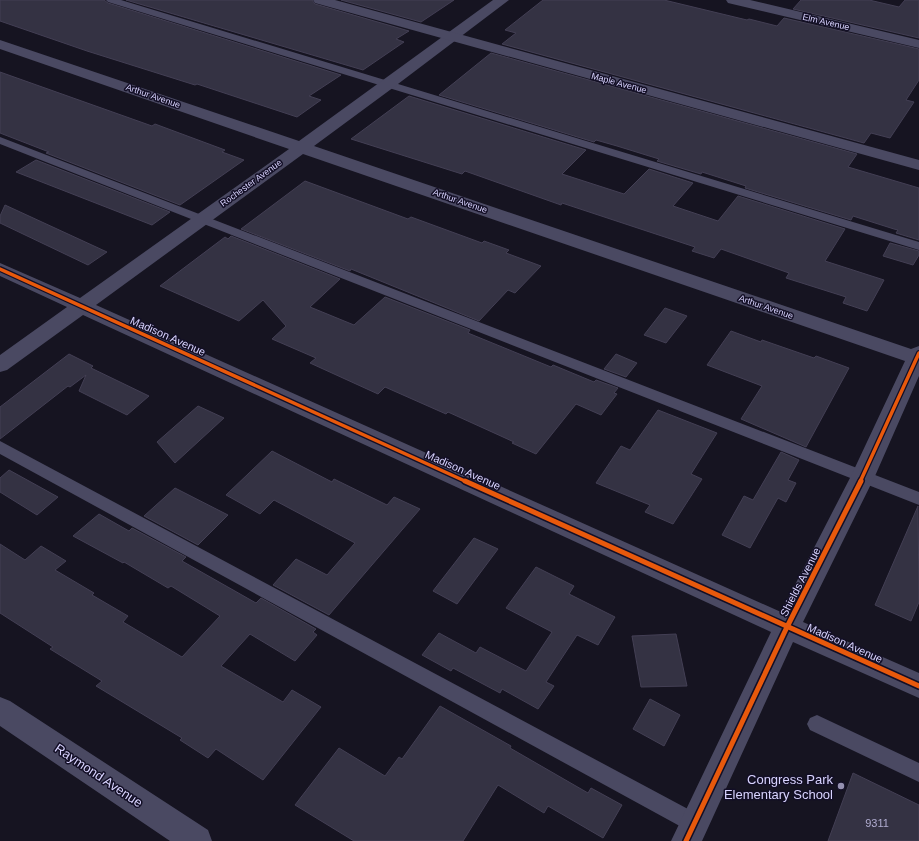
<svg xmlns="http://www.w3.org/2000/svg" width="919" height="841" font-family="Helvetica,sans-serif">
  <rect width="100%" height="100%" fill="#161421"/>
  <path fill="#343243" stroke="#433f54" d="M0,0H104L108,3L341,75L309,96L321,100L297,117L197,84L195,85L87,51L0,21Z
    M126,0H312L315,4L409,31L396,39L404,42L363,70Z
    M341,0H454L421,22Z
    M543,0H664L747,20L749,19L777,26L784,18L919,49V80L906,100L914,102L890,138L871,133L864,143L502,44L516,33L505,30Z
    M801,0H869L899,7L905,0H919V38L793,9Z
    M491,53L857,154L848,167L919,188V240L896,233L898,230L894,229L853,216L851,220L745,188L746,186L702,172L701,174L657,161L659,159L617,146L596,140L594,142L439,95Z
    M0,72L152,126L155,124L225,150L222,152L244,160L180,205L46,153L49,152L0,133Z
    M409,96L586,150L562,174L624,194L649,169L693,183L673,206L718,221L738,196L845,229L825,261L884,280L867,311L843,303L846,297L786,278L789,273L721,249L714,258L692,251L695,247L562,203L561,205L465,171L462,174L351,139Z
    M36,160L170,212L152,225L16,172Z
    M305,181L408,219L411,217L482,243L484,241L509,250L506,253L541,266L515,293L508,290L479,321L351,269L350,271L241,229Z
    M5,205L107,252L88,265L0,223V216Z
    M231,236L340,279L310,307L354,325L385,297L470,330L468,333L551,367L553,365L594,382L596,380L618,388L614,393L617,394L601,415L576,404L536,454L512,443L514,442L448,412L446,414L385,387L378,394L310,363L316,358L272,339L286,326L263,300L239,321L160,286L225,237L228,239Z
    M890,243L919,251V255L913,265L883,256Z
    M665,308L687,316L666,343L644,335Z
    M731,331L761,342L762,340L814,358L816,356L849,368L806,447L741,419L762,386L707,365Z
    M69,354L93,366L91,368L149,396L127,415L79,391L86,375L70,387L68,386L0,439V407Z
    M616,354L637,363L626,377L604,369Z
    M198,406L224,418L175,463L157,442Z
    M658,410L717,433L691,474L702,479L673,524L645,512L650,505L596,483L621,446L630,450Z
    M272,451L332,482L334,479L387,505L394,497L420,509L329,615L273,585L296,559L327,575L355,543L274,500L260,514L226,495Z
    M781,452L799,460L788,480L796,483L786,502L778,498L750,548L722,535L744,496L753,500Z
    M9,470L58,497L37,515L0,492V478Z
    M175,488L228,515L198,545L144,516Z
    M918,506L919,602L911,621L875,605Z
    M99,514L129,531L132,528L186,557L182,561L256,603L261,598L316,629L313,632L317,635L295,661L250,634L221,666L283,702L292,690L321,707L263,780L216,749L208,758L180,740L182,738L96,686L102,681L50,649L53,647L0,613V544L25,560L41,546L66,561L55,570L94,593L92,595L128,616L123,622L182,657L220,616L171,586L168,588L124,562L123,563L73,536Z
    M474,538L498,549L457,604L433,591Z
    M536,567L574,586L569,594L615,617L598,645L577,635L546,682L554,686L538,709L502,689L500,693L453,668L451,671L422,655L439,633L476,653L480,647L526,671L552,632L506,608Z
    M676,634L687,686L641,687L632,636Z
    M650,699L680,715L664,746L633,729Z
    M440,706L511,746L510,748L588,793L591,788L622,805L603,838L548,806L544,813L498,785L463,841H354L295,805L339,748L385,776L399,757L402,759Z
    M853,773L919,805V841H828Z"/>
  <g fill="none" stroke-linecap="round" stroke-linejoin="round">
    <path fill="#4a4962" fill-rule="evenodd" d="M106,0H121L919,242V250L108,2Z
      M0,137L919,492V505L0,144Z
      M0,441L701,816L704,823L701,830L694,833L687,830L0,454Z
      M817,715L919,763V782L810,730L807,724L810,718Z"/>
    <path fill="#4a4962" fill-rule="evenodd" d="M493,0H509L394,87L314,146L911,349L919,346V376L875,476L803,622L919,673V698L793,642L702,841H671L771,632L83,315L7,370L0,372V355L67,307L0,276V263L80,298L289,149L0,49V40L299,141ZM303,154L905,361L851,476L781,612L96,305Z
      M726,0H750L919,40V48L728,3Z
      M0,697L10,701L208,830L212,841H170L0,726Z"/>
    <path fill="#4a4962" fill-rule="evenodd" d="M313,0H335L919,160V170L315,3Z"/>
    <defs>
      <path id="cycleway-far1" d="M0,269L467,482
        M860,482L919,353"/>
      <path id="cycleway" d="M465,481L919,686
        M686,841L787,627L861,481"/>
    </defs>
    <use href="#cycleway-far1" stroke="#130f26" stroke-width="6"/>
    <use href="#cycleway" stroke="#130f26" stroke-width="8"/>
    <use href="#cycleway-far1" stroke="#e8590c" stroke-width="3.5"/>
    <use href="#cycleway" stroke="#e8590c" stroke-width="5"/>
  </g>
  <circle fill="#9591b1" stroke="#130f26" stroke-width="1.5" cx="841" cy="786" r="4"/>
  <g text-anchor="middle" stroke-width="3" stroke-linejoin="round" paint-order="stroke">
    <g font-size="9" fill="#d9d4ff" stroke="#130f26">
      <text transform="translate(826 22) rotate(13)" y="3">Elm Avenue</text>
      <text transform="translate(619 83) rotate(15)" y="3">Maple Avenue</text>
      <text transform="translate(153 96) rotate(19)" y="3">Arthur Avenue</text>
      <text transform="translate(251 183) rotate(-36)" y="3">Rochester Avenue</text>
      <text transform="translate(460 201) rotate(19)" y="3">Arthur Avenue</text>
      <text transform="translate(766 307) rotate(19)" y="3">Arthur Avenue</text>
    </g>
    <g font-size="11" fill="#d9d4ff" stroke="#130f26">
      <text transform="translate(168 336) rotate(24)" y="4">Madison Avenue</text>
      <text transform="translate(463 470) rotate(24)" y="4">Madison Avenue</text>
      <text transform="translate(800 582) rotate(-63)" y="4">Shields Avenue</text>
      <text transform="translate(845 643) rotate(24)" y="4">Madison Avenue</text>
    </g>
    <g font-size="11" fill="#b0acd0">
      <text x="877" y="827">9311</text>
    </g>
    <g font-size="13" fill="#d9d4ff" stroke="#130f26">
      <text transform="translate(99 775) rotate(34)" y="5">Raymond Avenue</text>
    </g>
    <g font-size="13" fill="#d9d4ff" stroke="#130f26" text-anchor="end">
      <text x="833" y="784">Congress Park<tspan x="833" dy="15">Elementary School</tspan></text>
    </g>
  </g>
</svg>
